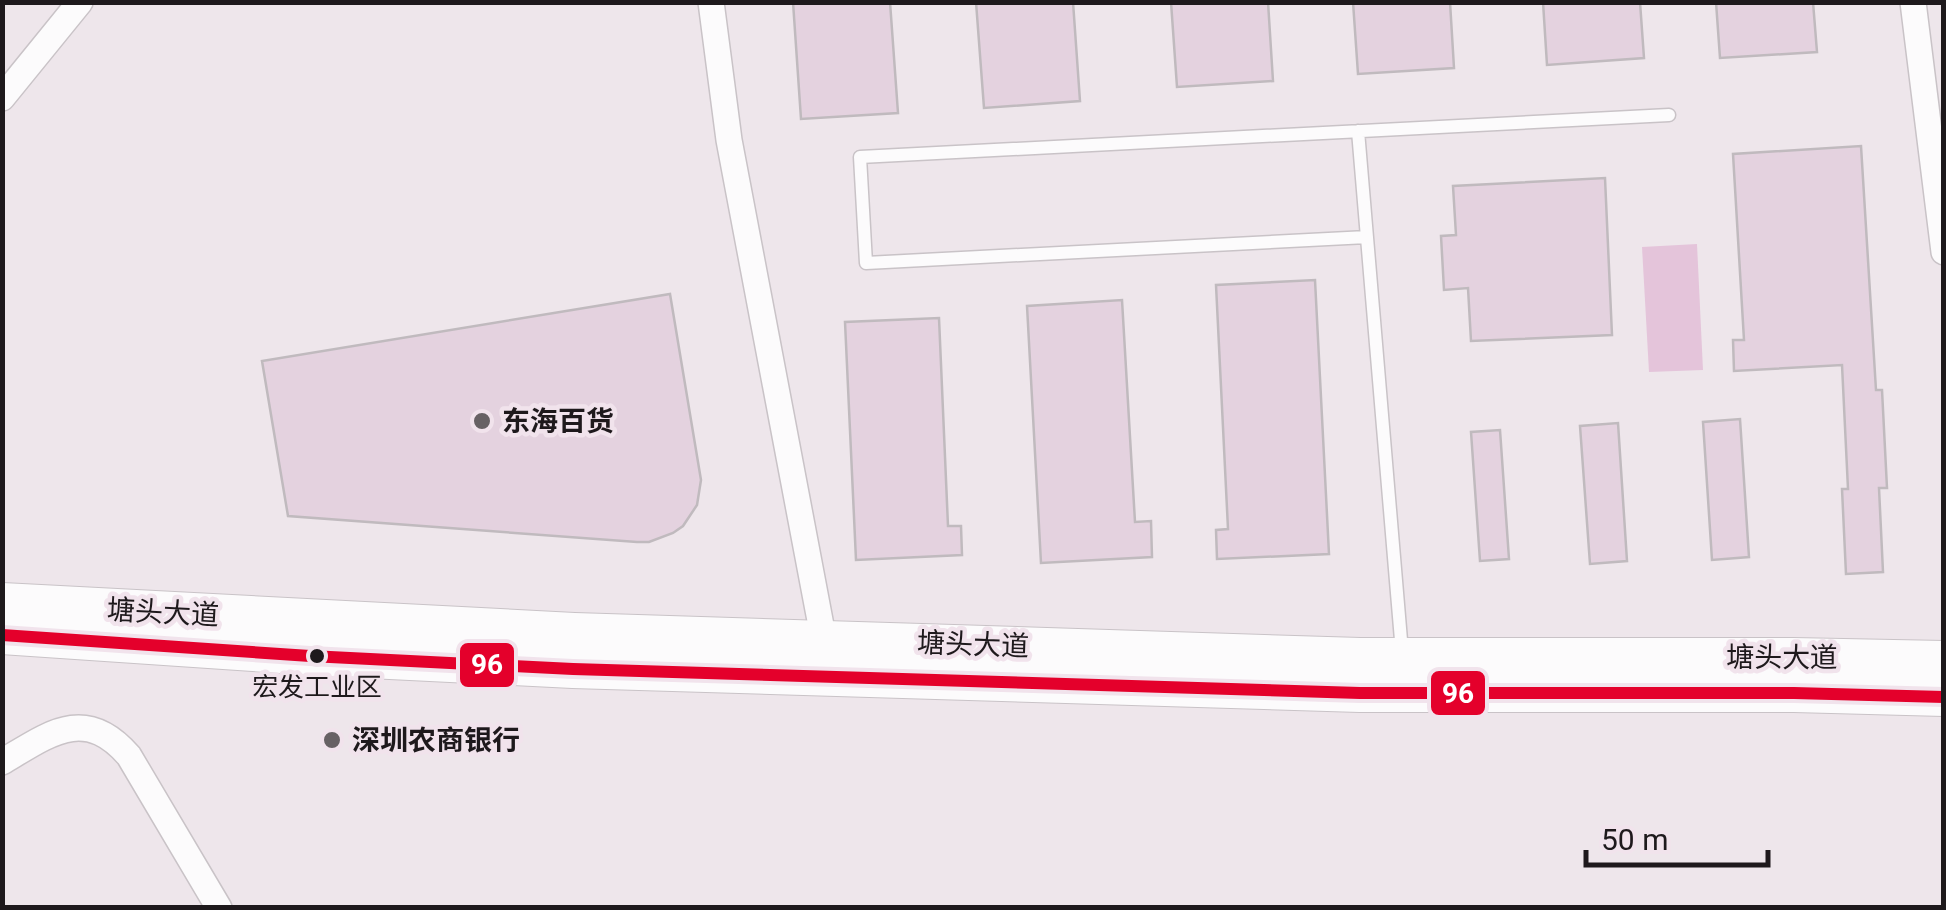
<svg xmlns="http://www.w3.org/2000/svg" width="1946" height="910" font-family="Roboto,'Noto Sans SC',sans-serif">
  <rect width="100%" height="100%" fill="#eee6eb"/>
  <path fill="#e4c4da" d="M1697,244L1703,370L1649,372L1642,247Z"/>
  <path fill="#e4d2df" stroke="#c0babe" stroke-width="2.5" d="M793,2H890L898,113L801,119Z
    M976,2H1073L1080,101L984,108Z
    M1171,2H1268L1273,81L1177,87Z
    M1353,2H1450L1454,68L1358,74Z
    M1543,2H1640L1644,58L1547,65Z
    M1716,2H1813L1817,52L1720,58Z
    M1861,146L1876,390H1882L1887,488H1879L1883,572L1846,574L1842,489H1848L1842,365L1734,371L1733,340H1744L1733,154Z
    M1605,178L1612,335L1471,341L1468,288L1444,290L1441,236L1456,235L1453,186Z
    M1315,280L1329,554L1217,559L1216,530L1228,529L1216,285Z
    M670,294L701,480L697,505L683,526L673,533L649,542H637L288,516L262,361Z
    M1122,300L1135,522L1151,521L1152,557L1041,563L1027,306Z
    M939,318L948,526H961L962,555L856,560L845,322Z
    M1740,419L1749,557L1712,560L1703,422Z
    M1618,423L1627,561L1590,564L1580,426Z
    M1500,430L1509,559L1480,561L1471,432Z"/>
  <g fill="none" stroke-linecap="round" stroke-linejoin="round">
    <defs>
      <path id="service" d="M1358,131L1402,652
        M1367,237L866,263L860,157L1669,115"/>
      <path id="minor" d="M711,2L729,140L826,652
        M1913,2L1944,252
        M2,98L80,2
        M2,762C49,734 85,705 129,756L219,908"/>
      <path id="secondary" d="M2,602L574,632L1360,657H1793L1944,660
        M2,635L310,656L573,669L1360,693H1794L1944,697"/>
    </defs>
    <use href="#service" stroke="#c9c3c7" stroke-width="15"/>
    <use href="#minor" stroke="#c9c3c7" stroke-width="28"/>
    <use href="#secondary" stroke="#c9c3c7" stroke-width="40"/>
    <use href="#service" stroke="#fcfbfc" stroke-width="12"/>
    <use href="#minor" stroke="#fcfbfc" stroke-width="25"/>
    <use href="#secondary" stroke="#fcfbfc" stroke-width="38"/>
    <defs>
      <path id="bus-1" d="M2,635L310,656L573,669L1360,693H1794L1944,697"/>
    </defs>
    <use href="#bus-1" stroke="#f1e3ec" stroke-width="20"/>
    <use href="#bus-1" stroke="#e4002b" stroke-width="12"/>
  </g>
  <g fill="#676164" stroke="#f1e3ec" stroke-width="4">
    <circle cx="482" cy="421" r="10"/>
    <circle cx="332" cy="740" r="10"/>
  </g>
  <circle fill="#1e191c" stroke="#f1e3ec" stroke-width="4" cx="317" cy="656" r="9"/>
  <g text-anchor="middle" stroke-width="9" stroke-linejoin="round" paint-order="stroke">
    <g font-size="26" fill="#1e191c" stroke="#f1e3ec">
      <text x="317" y="696">宏发工业区</text>
    </g>
    <g font-size="28" font-weight="bold" fill="#1e191c" stroke="#f1e3ec" text-anchor="start">
      <text x="502" y="431">东海百货</text>
      <text x="352" y="750">深圳农商银行</text>
    </g>
    <g font-size="28" fill="#1e191c" stroke="#f1e3ec">
      <text transform="translate(163 612) rotate(3)" y="10">塘头大道</text>
      <text transform="translate(973 644) rotate(2)" y="10">塘头大道</text>
      <text x="1782" y="667">塘头大道</text>
    </g>
  </g>
  <g stroke="#f1e3ec" stroke-width="4">
    <rect x="458" y="641" width="58" height="48" rx="10" fill="#e4002b"/>
    <rect x="1429" y="669" width="58" height="48" rx="10" fill="#e4002b"/>
  </g>
  <g font-size="28" text-anchor="middle" font-weight="bold" fill="#fff">
    <text x="487" y="674">96</text>
    <text x="1458" y="703">96</text>
  </g>
  <rect width="1946" height="910" fill="none" stroke="#1e191c" stroke-width="10"/>
  <path d="M1586 850v15h182v-15" fill="none" stroke="#1e191c" stroke-width="5"/>
  <text x="1601" y="850" font-size="30" fill="#1e191c" stroke="#f1e3ec" stroke-width="8" paint-order="stroke">50 m</text>
</svg>
